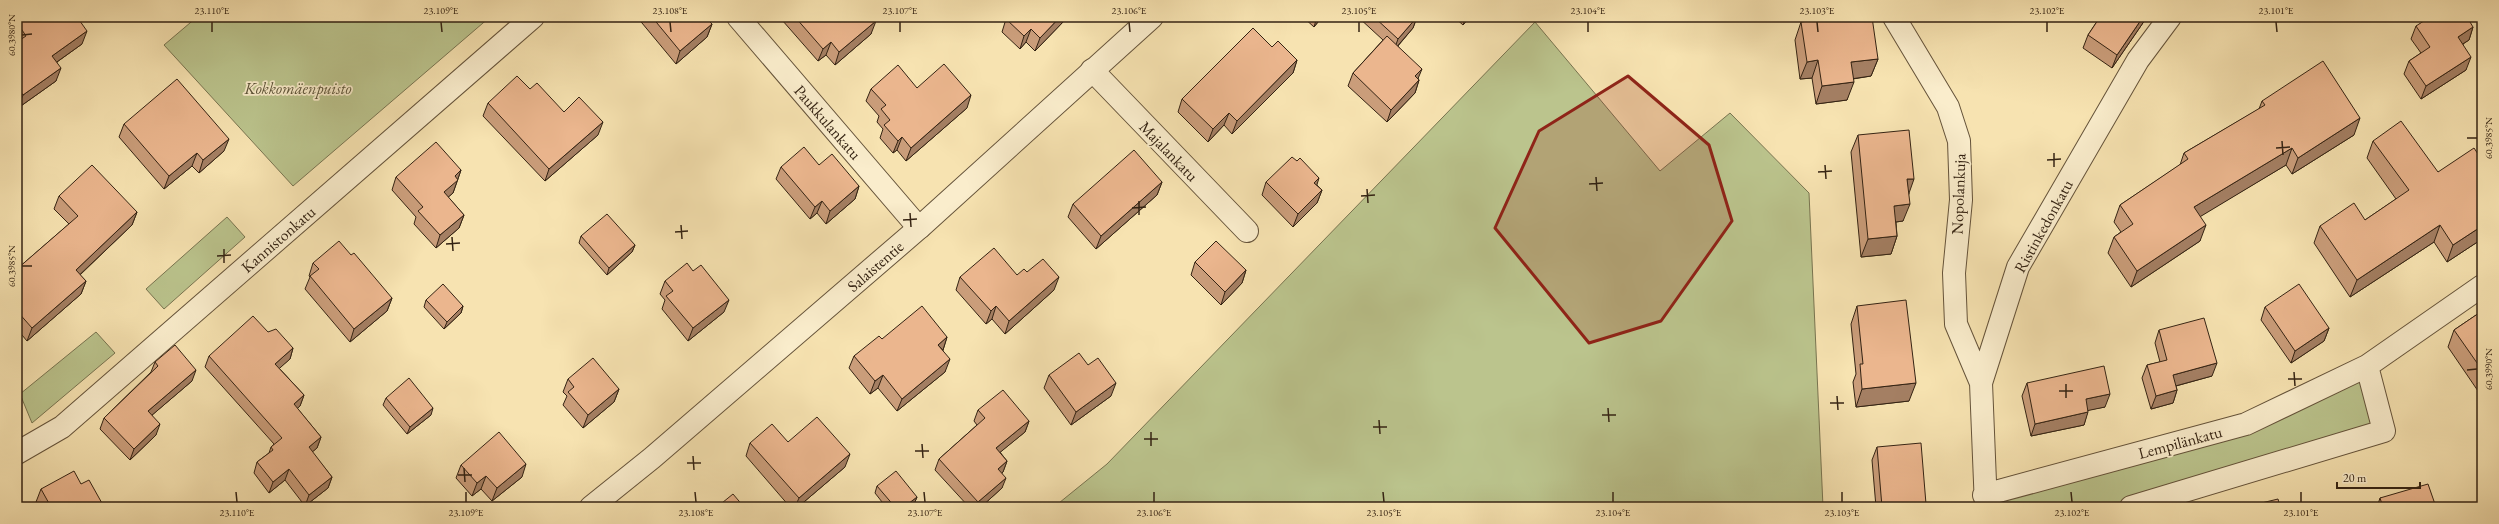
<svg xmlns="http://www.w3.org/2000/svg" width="2499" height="524" font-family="'EB Garamond',serif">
  <rect width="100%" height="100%" fill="#f7e3b1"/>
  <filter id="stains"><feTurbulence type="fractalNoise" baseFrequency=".005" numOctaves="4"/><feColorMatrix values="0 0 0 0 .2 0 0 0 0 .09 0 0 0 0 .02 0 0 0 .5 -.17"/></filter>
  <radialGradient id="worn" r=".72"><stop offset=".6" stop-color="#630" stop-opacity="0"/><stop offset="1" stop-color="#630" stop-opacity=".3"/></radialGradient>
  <path fill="#bbc48d" stroke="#787450" d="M197,17H490L293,186L164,45Z
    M1535,22L1660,171L1730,113L1809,193L1823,507H1054L1107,464Z
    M227,217L245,237L164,309L146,289Z
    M96,332L115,353L32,423L20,394Z
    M2363,374L2378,428L2108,507H1990L1989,499Z"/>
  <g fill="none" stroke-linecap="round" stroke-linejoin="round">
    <defs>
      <path id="minor" d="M738,17L919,228
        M1894,17L1948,107L1959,141L1961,200L1954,273L1956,324L1981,383
        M1092,70L1247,231
        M17,453L62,427L533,17
        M1984,495L2246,424L2367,366L2482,286
        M1986,507L1981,383L2018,267L2138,60L2170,17
        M2131,507L2384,431L2367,366"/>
      <path id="tertiary" d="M591,507L652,458L919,228L1152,17"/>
    </defs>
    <use href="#minor" stroke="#65533a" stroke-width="24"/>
    <use href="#tertiary" stroke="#65533a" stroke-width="24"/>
    <use href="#minor" stroke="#faedcc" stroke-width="22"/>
    <use href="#tertiary" stroke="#faedcc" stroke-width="22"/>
  </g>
  <path fill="#ca9d7a" stroke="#342313" d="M637,17H705L712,24L707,37L676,64Z
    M783,17H873L871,34L835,65L826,55L818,61L782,20Z
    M1303,17H1322L1314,27Z
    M1358,17H1417L1413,28L1398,46L1419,80L1415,93L1387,122L1348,86L1353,73L1383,40Z
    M1454,17H1470L1463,25Z
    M2100,17H2147L2112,68L2083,48L2088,35Z
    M1006,19L1064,21L1035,51L1026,42L1020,49L1002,32Z
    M1801,22L1878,59L1871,76L1853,79L1847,100L1816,104L1812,78L1800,79L1795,40Z
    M18,24L82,44L57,62L56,81L18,108L17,106V27Z
    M2416,26L2473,27L2469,40L2463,44L2466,70L2421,99L2404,74L2409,61L2421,53L2411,39Z
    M1272,47L1297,60L1293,73L1232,134L1224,125L1208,142L1178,112L1182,99Z
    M917,88L967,108L906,161L897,150L893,153L880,138L883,129L877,122L879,116L866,101L871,89Z
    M2262,101L2354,135L2292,174L2286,165L2200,216V241L2131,287L2108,253L2114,237L2121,232L2114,222L2120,205L2180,165L2184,153L2259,109Z
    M488,103L564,112L598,135L545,181L483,116Z
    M124,124L224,151L199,173L192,166L164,189L119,137Z
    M1858,135L1909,193L1903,221L1896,222L1897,236L1891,254L1861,257L1851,152Z
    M2373,141L2438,172L2482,160V239L2447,262L2434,242L2350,297L2314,243L2320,226L2365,220L2396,199L2367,158Z
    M1297,161L1317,185L1322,190L1317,203L1293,227L1262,195L1266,182Z
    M819,165L859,186L855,199L826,224L817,213L810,219L776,179L781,167Z
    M461,170L453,193L448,197L464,215L459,228L436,248L414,224L416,217L392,190L396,177Z
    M1162,182L1157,195L1096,249L1068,217L1073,204Z
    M59,196L137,212L132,225L80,275L86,281L81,294L27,341L17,329V269L69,224L54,209Z
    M581,236L635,245L632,252L607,275L579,243Z
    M1195,262L1246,270L1242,283L1221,305L1191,275Z
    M313,263L392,298L387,311L350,342L305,289L310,277L309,276Z
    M1027,272L1054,290L1005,334L992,319L986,324L956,290L960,277L1017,275Z
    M665,281L724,312L688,341L662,309L665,300L660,294Z
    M426,300L463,306L461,313L444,329L424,307Z
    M1857,306L1909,401L1856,407L1853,382L1856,374L1851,324Z
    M2265,307L2329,328L2324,341L2291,363L2261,320Z
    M2482,311V388L2478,391L2448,347L2454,330Z
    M2159,330L2212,376L2176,386L2177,390L2173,403L2151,409L2142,378L2147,365L2160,362L2155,343Z
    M268,332L293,348L290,359L279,368L304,395L300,406L297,408L321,437L317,448L312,452L332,477L328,488L305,506L285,480L269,493L254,473L257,462L269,453L271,447L274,444L205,367L209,356Z
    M947,337L943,350L945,372L897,411L878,388L870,394L849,368L854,356L882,339Z
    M155,362L192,381L152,415L156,435L130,460L100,429L104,418L151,372Z
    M1049,375L1111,396L1071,425L1044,388Z
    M568,379L619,389L614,402L583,428L563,405L567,396L563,392Z
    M2027,383L2105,407L2088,410L2084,425L2031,436L2022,396Z
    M386,398L431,415L407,434L383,405Z
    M978,410L1029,421L1025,432L1000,452L1007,461L1003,472L1002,473V488L981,507H969L935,470L939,459L977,425L974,421Z
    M788,442L845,467L798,507H790L746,456L750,443Z
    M1877,447L1925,507H1876L1872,460Z
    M461,465L522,477L492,501L481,489L472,496L456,478Z
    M81,484L103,505L102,507H39L36,502L41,489Z
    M877,486L917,497L914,504L910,507H886L875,493Z
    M2380,498L2436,507H2377Z"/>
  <path fill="#a47f63" stroke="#342313" d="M1060,17H1065L1064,21L1035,51L1040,38Z
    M1317,17H1322L1314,27Z
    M1417,17L1413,28L1394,50L1398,39Z
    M1466,17H1470L1463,25Z
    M2143,17H2147L2112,68L2117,55Z
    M876,21L871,34L835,65L839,52Z
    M712,24L707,37L676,64L680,51Z
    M2473,27L2469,40L2453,50L2458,37Z
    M1031,29L1026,42L1020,49L1024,36Z
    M87,31L82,44L47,69L52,56Z
    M831,42L826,55L818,61L823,49Z
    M2471,57L2466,70L2421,99L2426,86Z
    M1878,59L1871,76L1844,80L1851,62Z
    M1297,60L1293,73L1232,134L1237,121Z
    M1818,60L1812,78L1800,79L1807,62Z
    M61,68L56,81L18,108L23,95Z
    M1422,69L1417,81L1415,76Z
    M1419,80L1415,93L1387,122L1391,110Z
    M1854,82L1847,100L1816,104L1822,86Z
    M971,95L967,108L906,161L911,148Z
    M1229,113L1224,125L1208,142L1213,129Z
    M2360,118L2354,135L2292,174L2298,158Z
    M603,122L598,135L545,181L549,169Z
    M902,137L897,150L893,153L898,141Z
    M229,139L224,151L199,173L203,160Z
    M2292,148L2286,165L2188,224L2194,207Z
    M197,153L192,166L164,189L169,176Z
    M461,170L453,193L439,205L444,192L455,176Z
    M1319,178L1315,191L1314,183Z
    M1907,179H1914L1908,196Z
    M1162,182L1157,195L1096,249L1101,236Z
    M859,186L855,199L826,224L830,211Z
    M1322,190L1317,203L1293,227L1298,214Z
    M822,201L817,213L810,219L815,207Z
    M1910,204L1903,221L1888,223L1894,206Z
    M137,212L132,225L71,283L76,270Z
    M464,215L459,228L436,248L440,235Z
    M2206,225L2200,241L2131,287L2137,271Z
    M2440,225L2434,242L2350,297L2357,280Z
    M2482,226V239L2447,262L2453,245Z
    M1897,236L1891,254L1861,257L1868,239Z
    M635,245L632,252L607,275L609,268Z
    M1246,270L1242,283L1221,305L1225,292Z
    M1059,277L1054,290L1005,334L1009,321Z
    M86,281L81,294L27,341L32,328Z
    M392,298L387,311L350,342L354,329Z
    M729,300L724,312L688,341L693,328Z
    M463,306L461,313L444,329L447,322Z
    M996,306L992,319L986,324L991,311Z
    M2329,328L2324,341L2291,363L2295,351Z
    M947,337L943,350L938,345Z
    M293,348L290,359L272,375L275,364Z
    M950,359L945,372L897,411L902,399Z
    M2217,363L2212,376L2168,388L2173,375Z
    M196,370L192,381L144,422L148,411Z
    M883,375L878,388L870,394L875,381Z
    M2482,379V388L2478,391Z
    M1116,383L1111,396L1071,425L1076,412Z
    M1916,383L1909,401L1856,407L1862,389Z
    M619,389L614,402L583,428L588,415Z
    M2177,390L2173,403L2151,409L2156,396Z
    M2110,394L2105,407L2081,412L2086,399Z
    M304,395L300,406L290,415L294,404Z
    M433,408L431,415L407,434L410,427Z
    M2088,412L2084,425L2031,436L2035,424Z
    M1029,421L1025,432L992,459L996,448Z
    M160,424L156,435L130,460L134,449Z
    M321,437L317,448L305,458L309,447Z
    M850,454L845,467L798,507H795L799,498Z
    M1007,461L1003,472L994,480L998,469Z
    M526,464L522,477L492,501L497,488Z
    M289,469L285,480L269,493L273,482Z
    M486,476L481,489L472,496L477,483Z
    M332,477L328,488L305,506L309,495Z
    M1006,478L1002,488L981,507H977L978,502Z
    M917,497L914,504L910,507H904Z
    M1926,504L1925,507H1889Z"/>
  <path fill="#ebb68e" stroke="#342313" d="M28,17H77L87,31L52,56L61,68L23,95L17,87V42L26,36L18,24Z
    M652,17H705L712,24L680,51Z
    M795,17H873L876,21L839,52L831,42L823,49Z
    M1008,17H1060L1040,38L1031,29L1024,36L1006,19Z
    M1374,17H1417L1398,39Z
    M1839,17H1872L1878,59L1851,62L1854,82L1822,86L1818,60L1807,62L1801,22Z
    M2100,17H2143L2117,55L2088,35Z
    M2430,17H2467L2473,27L2458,37L2471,57L2426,86L2409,61L2430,47L2416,26Z
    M1253,28L1272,47L1278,41L1297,60L1237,121L1229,113L1213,129L1182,99Z
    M1387,36L1422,69L1415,76L1419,80L1391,110L1353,73Z
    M2323,61L2360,118L2298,158L2292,148L2194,207L2206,225L2137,271L2114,237L2133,224L2120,205L2188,159L2184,153L2265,105L2262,101Z
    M944,64L971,95L911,148L902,137L898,141L884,125L890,120L881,109L886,105L871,89L898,65L917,88Z
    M517,76L530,89L537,83L564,112L579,97L603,122L549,169L488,103Z
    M177,79L229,139L203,160L197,153L169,176L124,124Z
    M2401,121L2438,172L2474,148L2482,160V226L2453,245L2440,225L2357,280L2320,226L2354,203L2365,220L2409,190L2373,141Z
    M1909,130L1914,179H1907L1910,204L1894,206L1897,236L1868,239L1858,135Z
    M436,142L461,170L455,176L458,180L444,192L464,215L440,235L418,211L423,207L396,177Z
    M804,147L819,165L832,154L859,186L830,211L822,201L815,207L781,167Z
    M1134,150L1162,182L1101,236L1073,204Z
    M1292,157L1297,161L1300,158L1319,178L1314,183L1322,190L1298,214L1266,182Z
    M92,165L137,212L76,270L86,281L32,328L17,311V269L78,216L59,196Z
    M607,214L635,245L609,268L581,236Z
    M339,241L351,255L354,253L392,298L354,329L310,276L319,269L313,263Z
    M1216,241L1246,270L1225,292L1195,262Z
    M994,248L1017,275L1024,269L1027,272L1043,259L1059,277L1009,321L996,306L991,311L960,277Z
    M687,263L693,271L701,265L729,300L693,328L666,296L673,291L665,281Z
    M443,284L463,306L447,322L426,300Z
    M2299,284L2329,328L2295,351L2265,307Z
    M1906,300L1916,383L1862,389L1860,364H1863L1857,306Z
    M922,306L947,337L938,345L950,359L902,399L883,375L875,381L854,356L879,336L882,339Z
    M2482,311V370L2454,330Z
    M253,316L268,332L276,329L293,348L275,364L304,395L294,404L321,437L309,447L332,477L309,495L289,469L273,482L257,462L273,450L271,447L282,438L209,356Z
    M2204,318L2217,363L2173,375L2177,390L2156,396L2147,365L2167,360L2159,330Z
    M175,345L196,370L148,411L160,424L134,449L104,418L158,366L155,362Z
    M1079,353L1088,365L1098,358L1116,383L1076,412L1049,375Z
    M593,358L619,389L588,415L568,392L574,387L568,379Z
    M2104,366L2110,394L2086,399L2088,412L2035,424L2027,383Z
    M409,378L433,408L410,427L386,398Z
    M1003,390L1029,421L996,448L1007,461L998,469L1006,478L978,502L939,459L985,418L978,410Z
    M817,417L850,454L799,498L750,443L772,424L788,442Z
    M499,432L526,464L497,488L486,476L477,483L461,465Z
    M1921,443L1926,504L1882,507L1877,447Z
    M74,471L81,484L89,480L103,505L99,507H51L41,489Z
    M896,471L917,497L904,507H895L877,486Z
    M2428,484L2436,507H2383L2380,498Z
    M733,494L744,507H717Z
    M2278,499L2280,507H2245Z"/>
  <path fill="#8f2418" fill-opacity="0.2" stroke="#8f2418" stroke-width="3" stroke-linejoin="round" d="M1628,76L1709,145L1732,221L1661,321L1589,343L1495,228L1539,131Z"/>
  <path fill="none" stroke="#342313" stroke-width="1.5" d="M212,22V32M441,22L442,32M670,22L671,32M900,22V32M1129,22L1130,32M1359,22V32M1588,22V32M1817,22L1818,32M2047,22V32M2276,22L2277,32M22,35L32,34M2467,138H2477M2282,141L2283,155M2276,148L2290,147M2054,153V167M2047,160L2061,159M1825,165L1826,179M1818,172L1832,171M1596,177L1597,191M1589,184L1603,183M1367,189L1368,203M1361,196L1375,195M1139,201V215M1132,208L1146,207M910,213L911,227M903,220L917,219M681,225L682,239M675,232L688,231M452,237L453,251M446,244L460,243M224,249V263M217,256L231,255M22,266H32M2467,370L2477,369M2294,372L2295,386M2288,379H2302M2066,384V398M2059,391H2073M1837,396L1838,410M1830,403H1844M1608,408L1609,422M1602,415H1616M1379,420L1380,434M1373,427H1387M1151,432V446M1144,439H1158M922,444L923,458M915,451H929M693,456L694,470M687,463H701M464,468L465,482M458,475H472M236,492L237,502M466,492V502M695,492L696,502M924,492L925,502M1154,492V502M1383,492L1384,502M1613,492V502M1842,492V502M2071,492L2072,502M2301,492V502"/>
  <g text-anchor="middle" stroke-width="3.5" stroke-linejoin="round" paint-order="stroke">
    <g font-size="16" font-style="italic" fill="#5c5338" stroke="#faedcc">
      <text x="298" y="94">Kokkomäenpuisto</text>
    </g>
    <g font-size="16" fill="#342313" stroke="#faedcc">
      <text transform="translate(828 122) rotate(49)" y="6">Paukkulankatu</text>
      <text transform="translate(1169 151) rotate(46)" y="6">Majalankatu</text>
      <text transform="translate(1958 194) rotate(-88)" y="6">Nopolankuja</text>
      <text transform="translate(2043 226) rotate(-61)" y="6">Ristinkedonkatu</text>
      <text transform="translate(278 239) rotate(-41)" y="6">Kannistonkatu</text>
      <text transform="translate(875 266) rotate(-41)" y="6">Salaistentie</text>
      <text transform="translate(2180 442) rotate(-15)" y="6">Lempilänkatu</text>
    </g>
  </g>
  <rect width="2499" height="524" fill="none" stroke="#f7e3b1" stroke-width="44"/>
  <path d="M2337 482v6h83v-6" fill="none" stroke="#342313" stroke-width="2"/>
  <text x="2343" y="482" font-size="12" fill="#342313" stroke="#faedcc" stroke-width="3" paint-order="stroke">20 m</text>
  <rect x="22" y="22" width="2455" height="480" fill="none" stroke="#342313" stroke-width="1.5"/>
  <g font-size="10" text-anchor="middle" fill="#342313">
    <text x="212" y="14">23.110°E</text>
    <text x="441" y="14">23.109°E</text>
    <text x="670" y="14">23.108°E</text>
    <text x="900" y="14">23.107°E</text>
    <text x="1129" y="14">23.106°E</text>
    <text x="1359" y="14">23.105°E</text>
    <text x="1588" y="14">23.104°E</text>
    <text x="1817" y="14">23.103°E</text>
    <text x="2047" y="14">23.102°E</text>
    <text x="2276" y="14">23.101°E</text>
    <text transform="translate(11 35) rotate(-90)" y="4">60.3980°N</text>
    <text transform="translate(2488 138) rotate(-90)" y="4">60.3985°N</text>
    <text transform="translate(11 266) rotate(-90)" y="4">60.3985°N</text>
    <text transform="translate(2488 369) rotate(-90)" y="4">60.3990°N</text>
    <text x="237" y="516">23.110°E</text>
    <text x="466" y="516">23.109°E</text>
    <text x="696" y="516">23.108°E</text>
    <text x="925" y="516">23.107°E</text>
    <text x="1154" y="516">23.106°E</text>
    <text x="1384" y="516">23.105°E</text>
    <text x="1613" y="516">23.104°E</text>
    <text x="1842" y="516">23.103°E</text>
    <text x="2072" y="516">23.102°E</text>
    <text x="2301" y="516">23.101°E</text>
  </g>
  <rect width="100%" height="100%" filter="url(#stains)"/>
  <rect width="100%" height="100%" fill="url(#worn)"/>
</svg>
